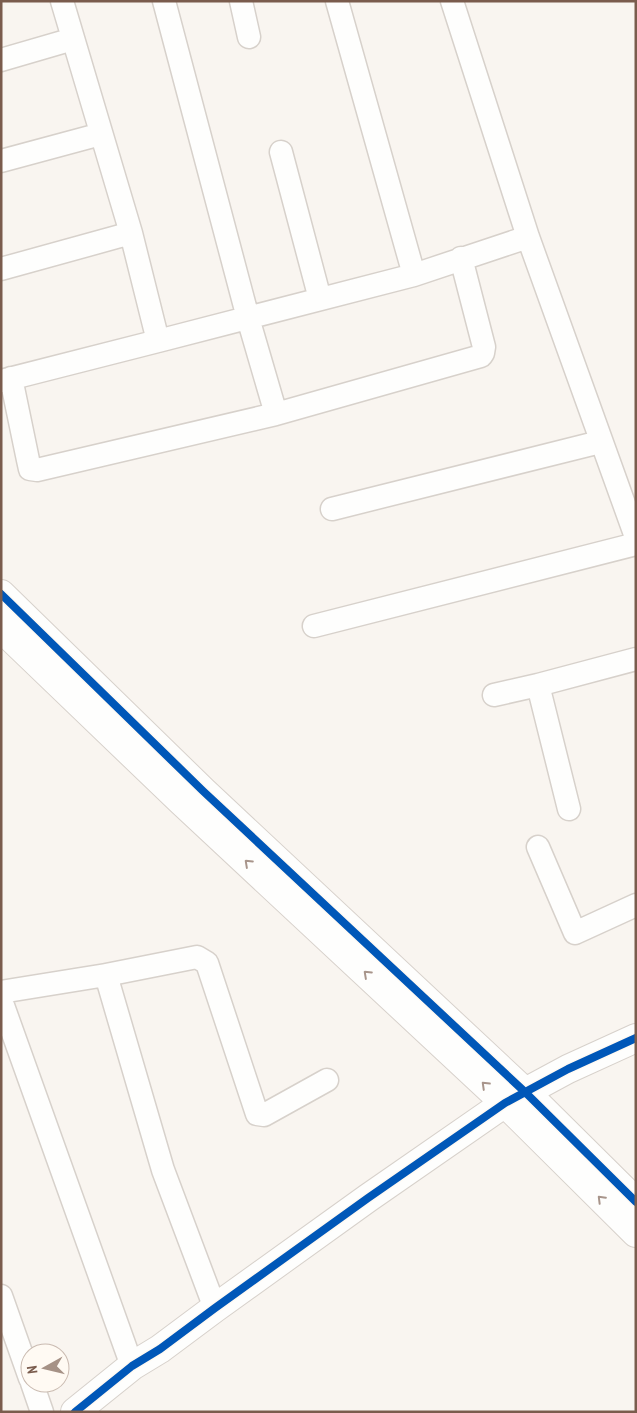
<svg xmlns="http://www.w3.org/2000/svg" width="637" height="1413" font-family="'PT Sans Narrow',sans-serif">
  <rect width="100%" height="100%" fill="#f9f5f0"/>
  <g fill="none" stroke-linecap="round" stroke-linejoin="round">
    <defs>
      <path id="minor" d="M164,1L248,318L276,414
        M241,1L249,37
        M337,1L414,275
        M452,1L528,237L636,537
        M1,60L73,39
        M281,152L320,299
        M1,161L101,134
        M1,269L131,233
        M158,341L414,275L528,237
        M11,378L28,460L30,469L37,470L276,414L481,356L483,353L484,347L461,258
        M1,381L158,341L131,233L62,1
        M332,509L600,442
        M314,626L636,544
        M494,695L538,685
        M569,809L538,685L636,659
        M538,847L575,933L636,905
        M106,975L197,957L207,963L257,1114L264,1115L327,1080
        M1,992L106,975L163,1170L215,1308
        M1,1000L132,1366
        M1,1296L30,1378
        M32,1383L42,1412"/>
      <path id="tertiary" d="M1,594L203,791L526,1093L636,1202
        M1,628L181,801L505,1103L636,1233
        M75,1412L132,1366L160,1349L215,1308L368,1198L505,1103L568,1069L636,1038"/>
    </defs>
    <use href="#minor" stroke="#d7d1cb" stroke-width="25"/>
    <use href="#tertiary" stroke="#d7d1cb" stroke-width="30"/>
    <use href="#minor" stroke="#fefefd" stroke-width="22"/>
    <use href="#tertiary" stroke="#fefefd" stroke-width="28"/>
    <defs>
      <path id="cycleway" d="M1,594L203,791L526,1093L636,1202
        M75,1412L132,1366L160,1349L215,1308L368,1198L505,1103L568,1069L636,1038"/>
    </defs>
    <use href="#cycleway" stroke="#fffaf3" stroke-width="11"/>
    <use href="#cycleway" stroke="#0057b8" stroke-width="8"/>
  </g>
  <defs><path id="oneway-chevron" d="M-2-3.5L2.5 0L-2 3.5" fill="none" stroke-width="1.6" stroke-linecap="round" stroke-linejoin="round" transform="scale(1.25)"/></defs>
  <g stroke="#a8958b">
    <use href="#oneway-chevron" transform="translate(248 863) rotate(-137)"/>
    <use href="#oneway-chevron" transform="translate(367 974) rotate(-137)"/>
    <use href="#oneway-chevron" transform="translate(485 1085) rotate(-136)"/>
    <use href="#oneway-chevron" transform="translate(601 1199) rotate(-135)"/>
  </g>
  <rect width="637" height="1413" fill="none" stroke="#7a5c4d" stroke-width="5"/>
  <g transform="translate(45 1368) rotate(262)"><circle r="24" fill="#fffaf3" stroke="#cabbb1"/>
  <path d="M0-4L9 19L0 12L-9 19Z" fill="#a69286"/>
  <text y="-8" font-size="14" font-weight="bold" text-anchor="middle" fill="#7a5c4d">N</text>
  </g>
</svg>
